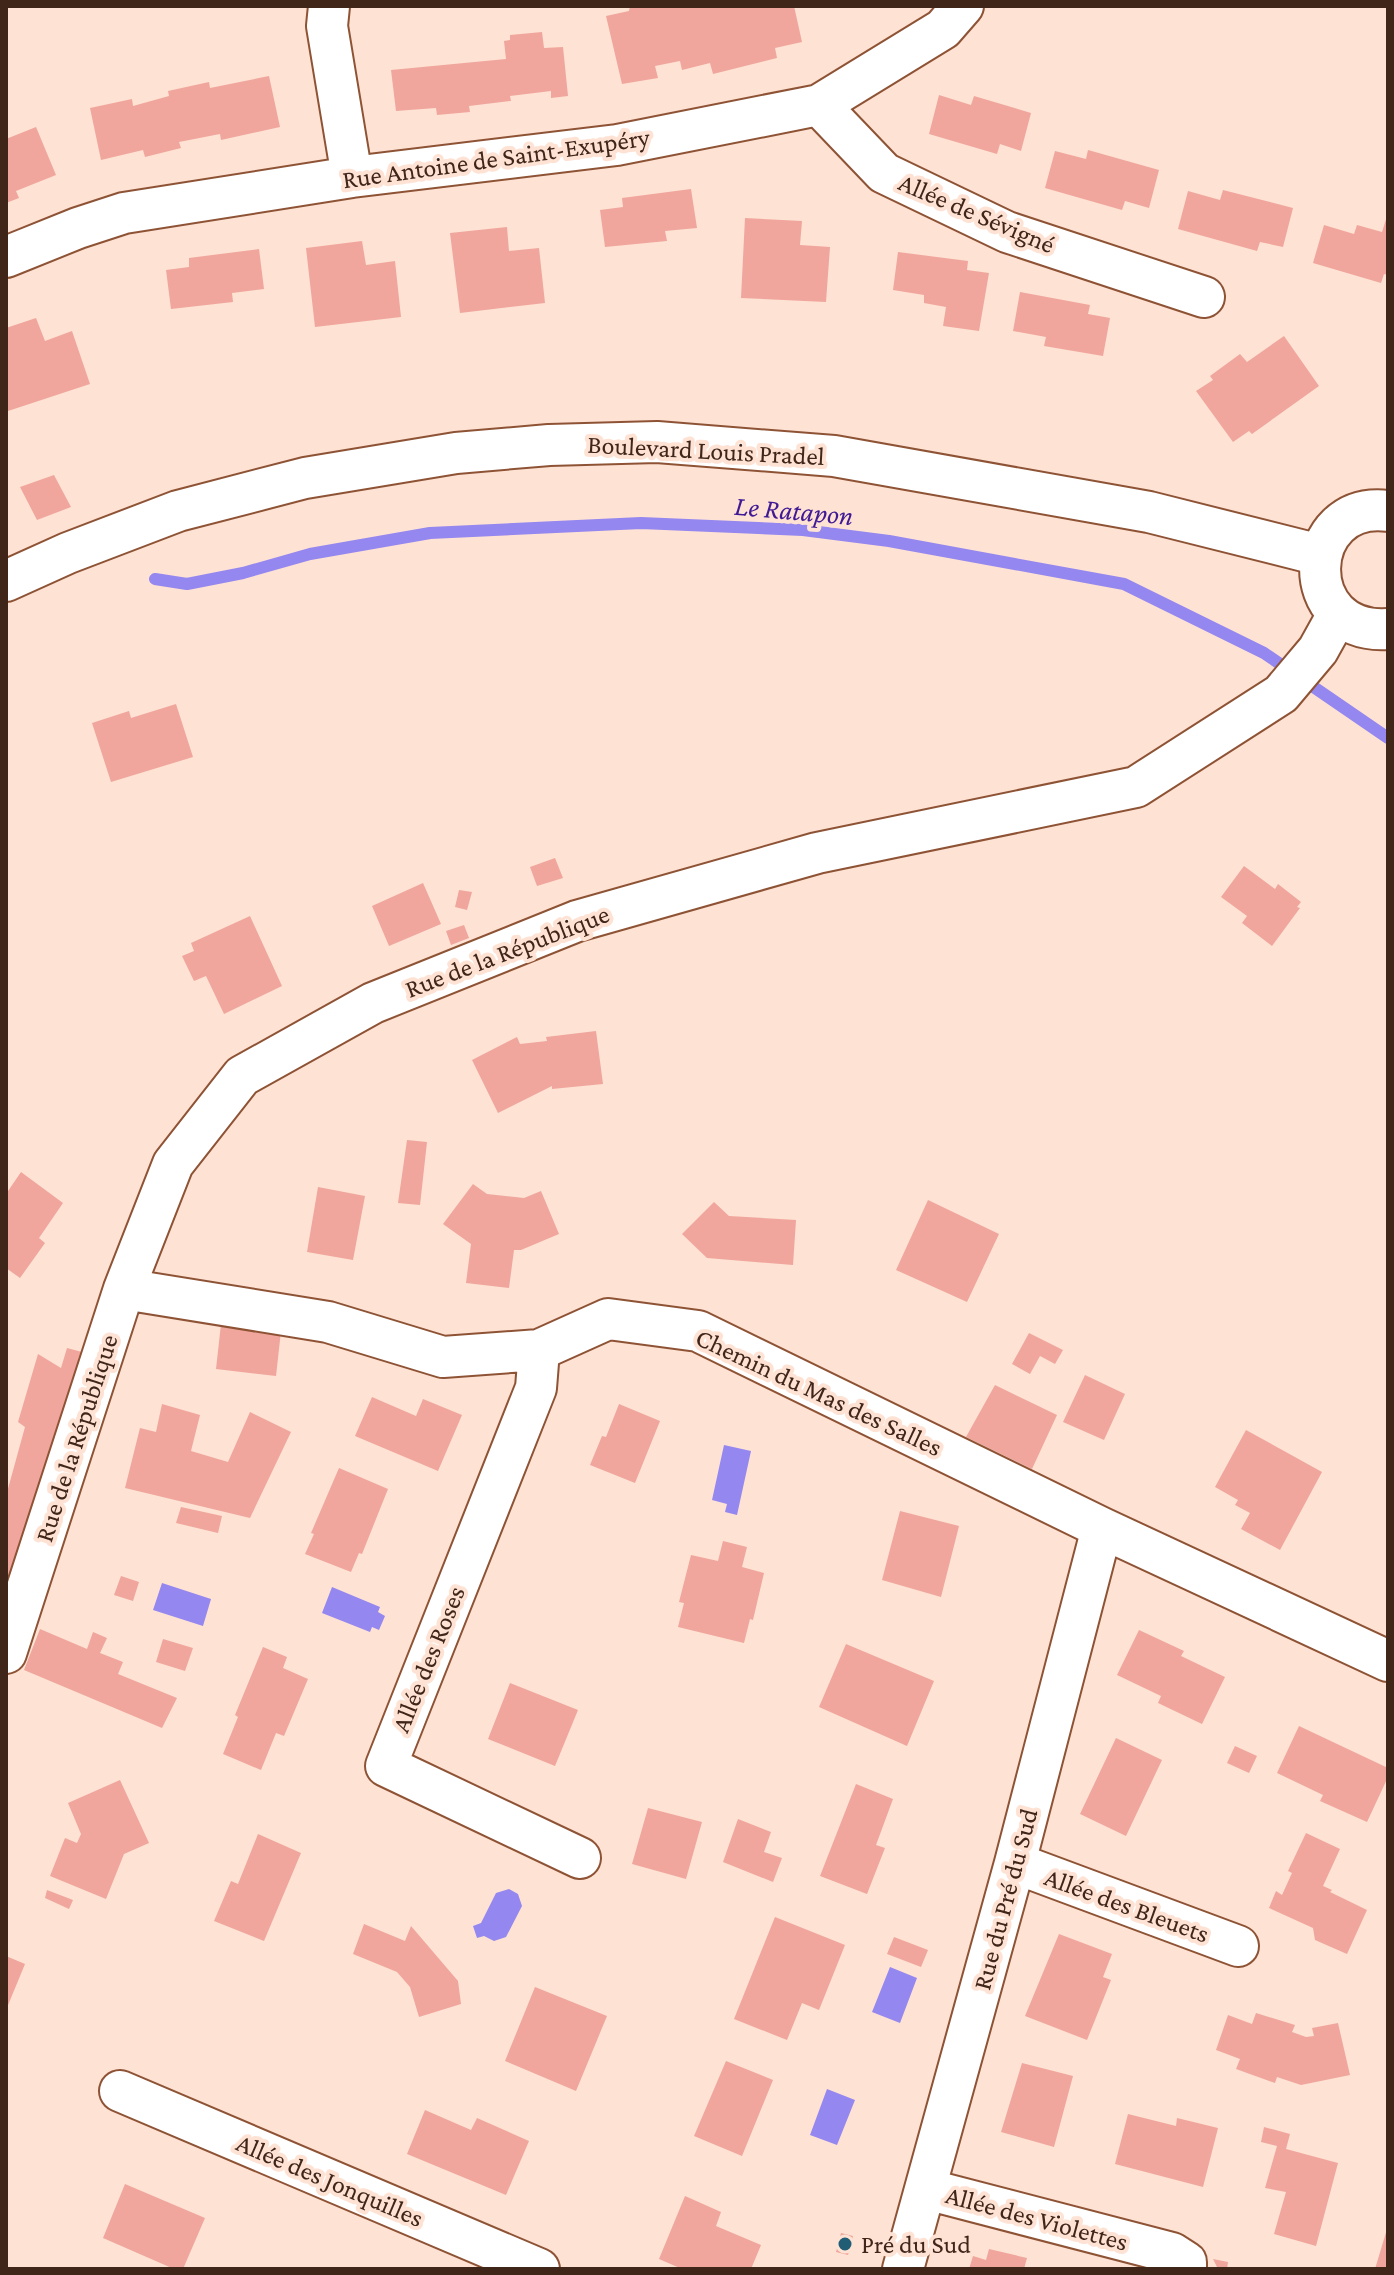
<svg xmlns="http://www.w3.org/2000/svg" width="1394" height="2275" font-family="'Crimson Pro',serif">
  <rect width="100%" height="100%" fill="#fee2d4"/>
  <path fill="#9487ef" d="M724,1445L751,1451L737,1515L725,1512L727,1504L712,1500Z
    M162,1583L211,1599L203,1626L153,1610Z
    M332,1587L380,1607L378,1612L385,1616L379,1630L372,1627L370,1632L322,1613Z
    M509,1889L518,1894L522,1906L506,1937L494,1941L484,1936L477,1938L473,1926L481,1923L496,1893Z
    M890,1967L917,1978L900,2023L872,2012Z
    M827,2089L855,2100L837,2145L810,2135Z"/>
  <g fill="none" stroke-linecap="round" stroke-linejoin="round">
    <path stroke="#9487ef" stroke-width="12" d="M155,579L187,584L243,573L310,554L430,533L641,523L803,530L889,541L1124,584L1264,653L1388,738"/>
  </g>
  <path fill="#f0a69d" d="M630,6H794L802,42L775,48L777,58L713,74L710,63L682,70L680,61L655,66L658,78L622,84L606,16L629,11Z
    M542,32L544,48L563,47L568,96L551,98V91L510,96L511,101L469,106L470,112L437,115L436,108L396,111L391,70L506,59L504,41L510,40V35Z
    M269,76L280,127L221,140L220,134L179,142L181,148L145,157L143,150L101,160L90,108L132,99L133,106L169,96L168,91L209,82L210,88Z
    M939,95L971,105L974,96L1031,113L1021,151L1000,144L997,154L929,134Z
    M36,127L56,175L16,191L19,198L6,203V139Z
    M1088,150L1159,170L1149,208L1125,201L1122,210L1045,188L1055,151L1086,159Z
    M691,189L697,228L665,231L667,241L605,247L600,210L623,207L622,198Z
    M1223,190L1293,208L1283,247L1260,242L1257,251L1178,229L1188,191L1220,200Z
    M1388,213V275L1384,274L1381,283L1313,263L1324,225L1354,234L1357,225L1382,232Z
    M745,218L802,221L800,245L830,247L826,302L741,298Z
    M507,227L509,251L539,248L545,303L460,313L450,233Z
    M362,241L366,265L395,261L401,317L315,327L306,248Z
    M259,249L264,289L232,293L233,302L171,309L166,270L189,267V258Z
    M898,252L968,261L967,270L989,273L979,331L943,326L946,307L924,303V295L893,290Z
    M1020,292L1090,305L1088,314L1110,318L1103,356L1044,346L1046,337L1013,331Z
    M36,318L45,341L72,331L90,384L8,411L6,328Z
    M1284,336L1319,386L1252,434L1249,431L1233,442L1196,391L1213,380L1210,376L1240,354L1247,362Z
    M54,475L71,507L37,520L20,487Z
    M176,704L193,757L111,782L92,723L129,711L131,718Z
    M555,858L563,878L537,886L530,867Z
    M1244,866L1275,889L1278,884L1301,902L1297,907L1300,908L1272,946L1242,923L1247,916L1221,897Z
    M423,883L441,924L389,946L372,906Z
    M459,890L472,892L467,910L455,907Z
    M250,916L282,986L224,1014L206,976L194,981L182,956L194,951L191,943Z
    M464,925L469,938L451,945L446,931Z
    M596,1031L603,1084L552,1089V1086L498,1113L472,1060L517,1037L520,1044L547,1041L546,1037Z
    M407,1140L427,1142L420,1205L398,1203Z
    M21,1172L63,1203L39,1238L45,1243L20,1278L6,1268V1194Z
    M473,1184L487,1194L524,1198L541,1191L559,1234L521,1250H514L509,1288L466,1283L471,1244L443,1224Z
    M318,1187L365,1196L353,1260L307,1252Z
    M928,1200L999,1234L967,1302L896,1270Z
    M714,1202L729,1216L796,1220L793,1265L707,1258L682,1234Z
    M221,1324L281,1331L276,1376L216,1369Z
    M1029,1333L1063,1350L1055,1364L1040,1356L1030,1374L1012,1364Z
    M67,1348L82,1352L6,1599V1496L25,1427L18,1422L38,1354L61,1368Z
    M1085,1375L1125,1394L1104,1440L1063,1422Z
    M995,1385L1057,1415L1032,1469L966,1437Z
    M372,1397L416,1416L423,1399L462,1415L438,1471L355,1436Z
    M162,1404L200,1415L191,1451L228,1462L250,1412L291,1432L250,1518L125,1488L140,1428L156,1432Z
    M619,1404L660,1421L635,1483L590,1465L602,1436L606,1437Z
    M1246,1430L1322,1472L1280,1550L1241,1529L1250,1513L1235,1505L1238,1500L1215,1487Z
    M339,1468L388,1489L362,1554L359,1553L351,1572L305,1554L314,1534L311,1533Z
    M181,1507L222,1516L218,1533L176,1523Z
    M900,1511L959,1526L941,1597L882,1580Z
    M723,1541L747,1547L742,1567L764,1573L753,1620L750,1619L744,1643L678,1627L684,1603L679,1602L691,1555L718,1561Z
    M121,1576L139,1582L133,1601L114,1595Z
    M40,1629L87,1649L93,1632L107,1638L100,1653L123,1662L118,1674L177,1698L162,1728L24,1670Z
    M1139,1630L1184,1651L1181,1656L1225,1677L1202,1724L1158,1703L1161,1696L1117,1675Z
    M163,1639L193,1648L185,1671L156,1662Z
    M846,1644L934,1681L907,1746L819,1707Z
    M263,1647L287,1657L283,1668L308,1679L284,1736L276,1733L261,1770L223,1754L238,1717L235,1715Z
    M510,1683L578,1710L555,1766L488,1739Z
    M1299,1726L1388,1768V1777L1367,1822L1320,1801L1323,1795L1277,1773Z
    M1116,1738L1162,1760L1126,1836L1080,1814Z
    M1235,1746L1257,1756L1249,1773L1227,1763Z
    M120,1780L149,1843L124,1854L106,1899L50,1876L65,1838L77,1843L81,1834L68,1803Z
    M856,1784L893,1799L876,1845L885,1848L867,1894L820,1876Z
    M648,1808L702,1822L686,1879L632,1864Z
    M738,1819L771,1832L764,1852L782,1858L773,1882L723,1862Z
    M1306,1833L1340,1849L1323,1886L1332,1890L1330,1892L1367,1910L1347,1954L1315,1940L1313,1928L1269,1908L1276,1891L1282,1895L1292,1873L1288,1871Z
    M258,1834L301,1853L264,1941L214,1921L231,1881L238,1884Z
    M47,1890L73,1900L69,1909L45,1898Z
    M775,1917L845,1945L819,2010L802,2003L787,2040L734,2019Z
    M364,1924L405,1941L411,1926L458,1981L461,2004L419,2017L410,1987L397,1972L353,1954Z
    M1059,1934L1112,1954L1103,1977L1111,1980L1087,2040L1025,2016Z
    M894,1937L928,1950L921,1967L887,1954Z
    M6,1956L25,1964L6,2010Z
    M535,1987L607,2016L576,2091L505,2061Z
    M1256,2013L1295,2025L1292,2032L1306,2037L1314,2036L1312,2028L1338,2023L1350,2075L1301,2085L1277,2077L1275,2083L1236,2069L1240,2059L1216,2050L1228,2015L1252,2024Z
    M726,2061L773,2080L742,2156L694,2136Z
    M1022,2063L1073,2076L1054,2147L1001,2132Z
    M425,2110L471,2130L477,2118L529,2141L506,2195L407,2154Z
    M1128,2114L1176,2126L1177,2118L1218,2128L1203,2187L1115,2164Z
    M1264,2127L1290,2134L1286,2149L1338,2163L1316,2246L1274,2234L1286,2192L1265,2188L1277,2146L1261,2142Z
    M125,2184L205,2218L183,2269H174L103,2238Z
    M685,2196L721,2212L716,2226L761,2245L751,2269H682L659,2259Z
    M1387,2229L1388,2269H1375Z
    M841,2233L853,2236L848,2255L836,2252Z
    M989,2249L1027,2258L1024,2269H969L973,2256L986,2260Z
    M1213,2259L1228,2262L1227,2269H1218Z"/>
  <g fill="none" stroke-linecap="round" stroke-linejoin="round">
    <defs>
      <path id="minor" d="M329,6L327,26L352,177
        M819,105L884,173L1007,232L1204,297
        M6,257L78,228L124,213L352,177L617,145L819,105L943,29L963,6
        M1388,511C1300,500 1295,635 1388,629
        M6,581L68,553L178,511L305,478L456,453L549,445L657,442L834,456L1149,512L1320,555
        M124,1289L328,1322L443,1357L539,1350L608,1319L698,1331L1102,1528L1388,1661
        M539,1350L536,1388L386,1766L580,1858
        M6,1653L124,1289L173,1164L242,1076L373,1003L577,921L817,853L1136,787L1281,694L1318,650L1338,614
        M1015,1863L1238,1946
        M120,2091L539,2269
        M926,2189L1172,2253L1186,2262V2269
        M903,2269L1015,1863L1102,1528"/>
    </defs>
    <use href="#minor" stroke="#8e5335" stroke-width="44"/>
    <use href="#minor" stroke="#fff" stroke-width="40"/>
  </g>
  <circle fill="#215e76" stroke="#fee2d4" stroke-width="3" cx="845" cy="2244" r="8"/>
  <g text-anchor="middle" stroke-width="8" stroke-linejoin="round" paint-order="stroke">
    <g font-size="26" fill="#402619" stroke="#fee2d4">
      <text transform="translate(496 158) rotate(-8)" y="9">Rue Antoine de Saint-Exupéry</text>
      <text transform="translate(977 213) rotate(23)" y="9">Allée de Sévigné</text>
      <text transform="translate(706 450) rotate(3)" y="9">Boulevard Louis Pradel</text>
      <text transform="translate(507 951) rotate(-21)" y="9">Rue de la République</text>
      <text transform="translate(819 1392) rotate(25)" y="9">Chemin du Mas des Salles</text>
      <text transform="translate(76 1438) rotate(-72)" y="9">Rue de la République</text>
      <text transform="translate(428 1659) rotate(-68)" y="9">Allée des Roses</text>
      <text transform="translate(1005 1899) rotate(-75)" y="9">Rue du Pré du Sud</text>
      <text transform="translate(1127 1905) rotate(20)" y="9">Allée des Bleuets</text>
      <text transform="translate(330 2180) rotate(23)" y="9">Allée des Jonquilles</text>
      <text transform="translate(1037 2218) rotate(15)" y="9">Allée des Violettes</text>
    </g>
    <g font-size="26" fill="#402619" stroke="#fee2d4" text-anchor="start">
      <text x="861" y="2253">Pré du Sud</text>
    </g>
    <g font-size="28" font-style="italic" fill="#3f1a94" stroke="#fee2d4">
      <text transform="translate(794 510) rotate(5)" y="10">Le Ratapon</text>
    </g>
  </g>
  <rect width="1394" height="2275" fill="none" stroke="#402619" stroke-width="16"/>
</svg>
